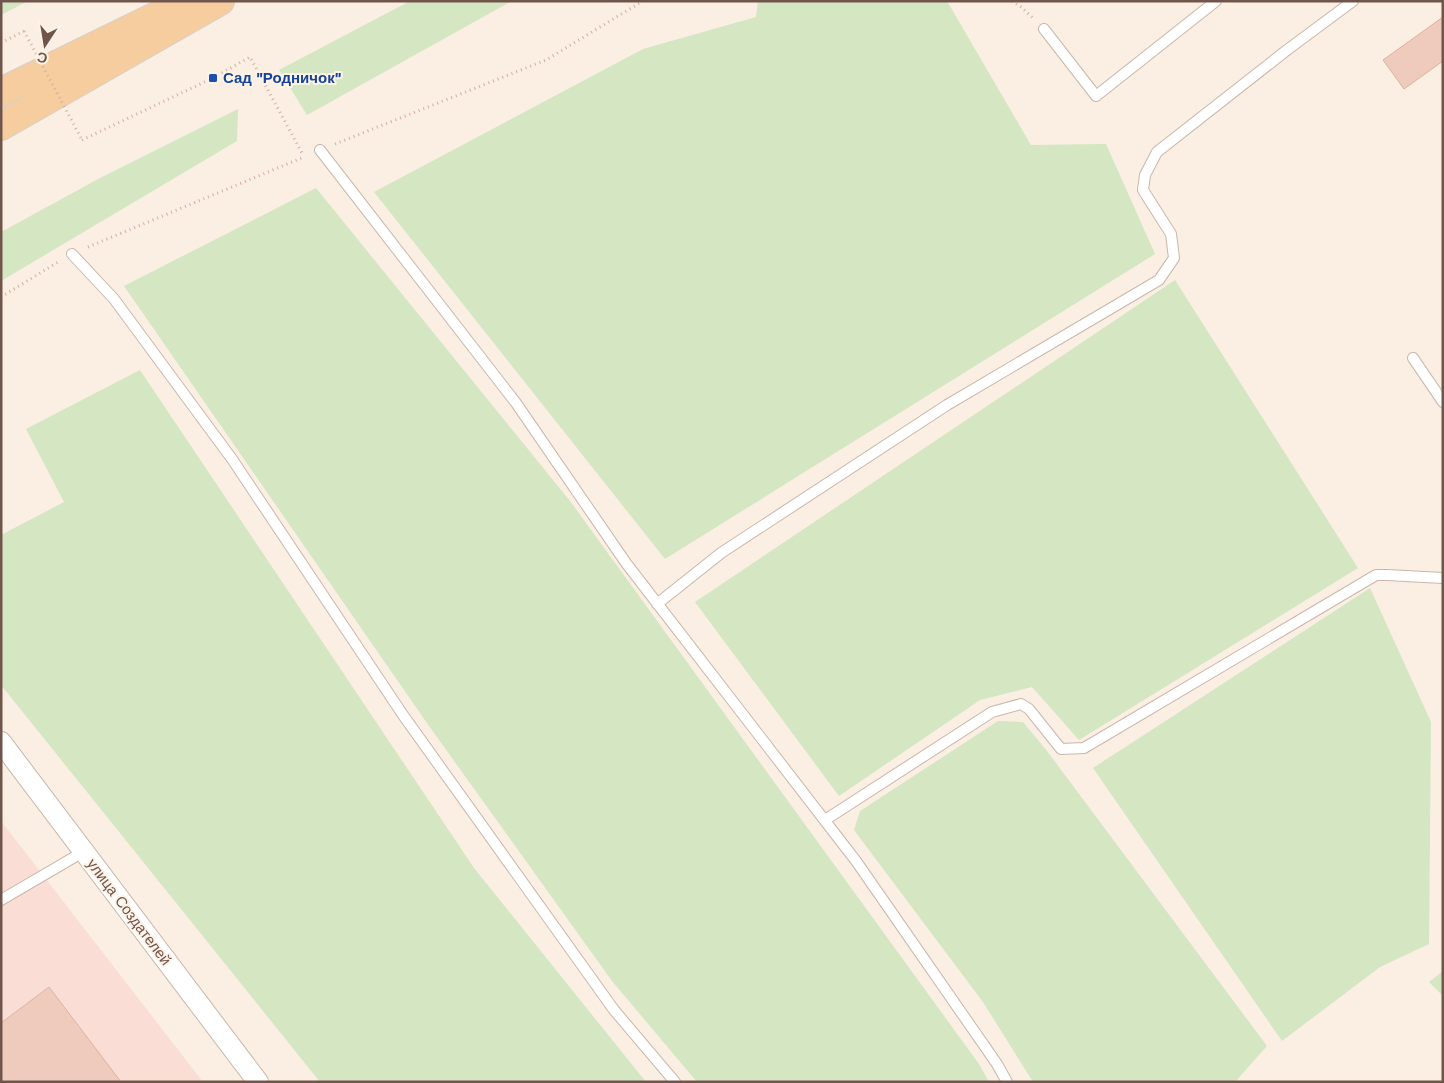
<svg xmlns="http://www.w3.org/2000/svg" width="1444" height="1083" font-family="'Work Sans',sans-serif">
  <rect width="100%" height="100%" fill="#faefe2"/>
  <path fill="#faded6" d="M1,821L203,1082H1Z"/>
  <path fill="#d4e6c2" d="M1,1H28L1,15Z
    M410,1H512L307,115L279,70Z
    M758,1H947L1031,145L1106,144L1155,254L665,559L374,192L643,49L756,17Z
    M238,109L237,141L1,281V232L102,177Z
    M316,188L570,501L979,1064L989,1082H697L612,981L429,726L124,286Z
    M1175,280L1358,568L1079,740L1032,687L980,700L839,796L695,602Z
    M140,370L474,868L646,1082H320L1,685V535L64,502L26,429Z
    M1370,588L1431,722L1429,944L1380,967L1282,1041L1093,768Z
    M998,721L1023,722L1047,751L1267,1046L1235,1082H1033L983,1002L854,830L860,811Z
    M1443,971V996L1429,982Z"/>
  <path fill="#eecbbc" stroke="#dfb19d" d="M1443,17V61L1404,89L1383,60Z
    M49,987L121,1082H1V1023Z"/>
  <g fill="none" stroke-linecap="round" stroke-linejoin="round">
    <defs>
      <path id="lane" d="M1044,29L1096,96L1216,1
        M320,150L516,403L626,563L856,861L997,1064L1007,1082
        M72,254L114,299L232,459L403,715L614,1010L675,1082
        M1413,358L1443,402
        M657,604L721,553L947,405L1159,280L1174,258L1171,234L1143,190L1145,175L1157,152L1287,50L1353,1
        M825,820L992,712L1021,704L1029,709L1061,749L1084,748L1376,575H1387L1443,578
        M1,900L83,852"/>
      <path id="street" d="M1,742L258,1082"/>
      <path id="primary" d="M1,92L181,4
        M1,126L220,1"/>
    </defs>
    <use href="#lane" stroke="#cab6aa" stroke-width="12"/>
    <use href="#street" stroke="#cab6aa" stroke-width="22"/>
    <use href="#primary" stroke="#d7cfcd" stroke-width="30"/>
    <path stroke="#d2af9f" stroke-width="3" stroke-dasharray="1 4" stroke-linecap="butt" d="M1012,1L1021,7L1033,18
      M1,43L24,31
      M82,140L213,78L250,57L302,153
      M335,144L546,60L643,1
      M88,247L304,157
      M1,297L58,262"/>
    <use href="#lane" stroke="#fff" stroke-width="10"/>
    <use href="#street" stroke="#fff" stroke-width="20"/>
    <use href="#primary" stroke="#f5cd9f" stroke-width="28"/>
    <path stroke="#d2af9f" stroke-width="3" stroke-dasharray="1 4" stroke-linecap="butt" d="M24,31L82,140"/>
  </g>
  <rect fill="#1a4fb4" stroke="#fef3e8" stroke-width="2" x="208" y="73" width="10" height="10" rx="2.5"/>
  <g text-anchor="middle" stroke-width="4" stroke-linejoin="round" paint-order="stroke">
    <g font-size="15" font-weight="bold" fill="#164399" stroke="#fef3e8" text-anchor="start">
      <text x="223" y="83">Сад "Родничок"</text>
    </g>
    <g font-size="15" fill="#70554b" stroke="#fef3e8">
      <text transform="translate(129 912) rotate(53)" y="5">улица Создателей</text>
    </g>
  </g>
  <rect width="1444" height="1083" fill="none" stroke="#70554b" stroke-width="5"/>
  <g transform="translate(45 45) rotate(192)" stroke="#fef3e8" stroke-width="4" paint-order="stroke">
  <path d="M0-4L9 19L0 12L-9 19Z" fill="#70554b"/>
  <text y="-8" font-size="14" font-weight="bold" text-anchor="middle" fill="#70554b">С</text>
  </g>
</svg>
